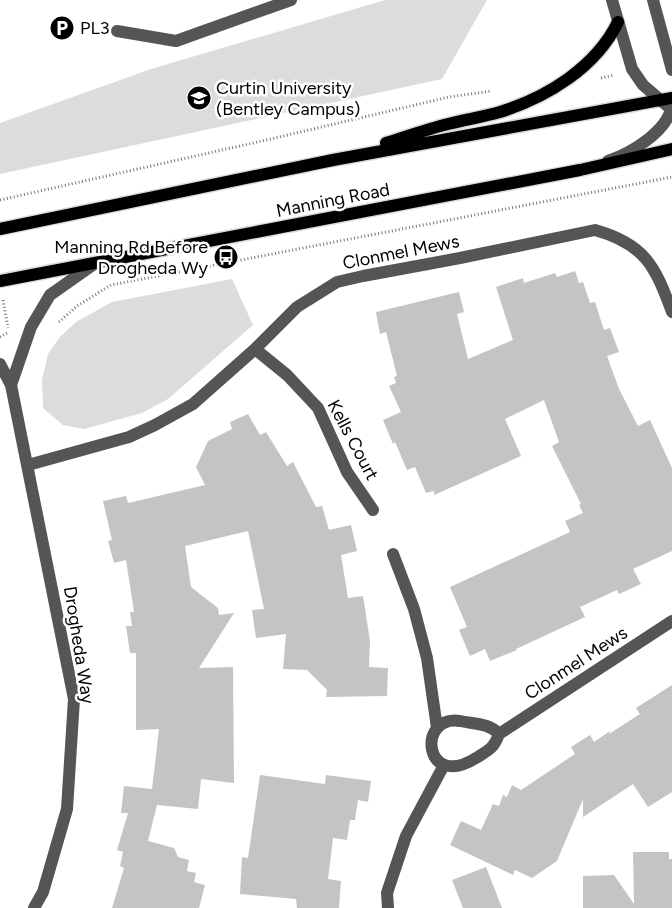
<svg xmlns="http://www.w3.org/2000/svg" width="672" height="908" font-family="Figtree,sans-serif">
  <rect width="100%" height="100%" fill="#fff"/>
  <path fill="#dcdcdc" d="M385,0H487L442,79L0,174V123L151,69Z
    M232,279L253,325L168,399L142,413L84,429L63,425L43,408L42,380L48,354L60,337L76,322L112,302Z"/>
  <path fill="#c4c4c4" d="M575,271L579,283L583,282L590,303L595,302L604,330L610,328L619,352L607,356L619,389L638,426L650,420L672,468V551L633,569L641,584L619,594L617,590L580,607L585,617L516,649L517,650L490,661L485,649L470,656L459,630L467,627L450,587L570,532L565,521L583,513L579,505L581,504L552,446L559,442L544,400L505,419L521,456L434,495V491L426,493L415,467L407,470L395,442L393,444L383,420L401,412L389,386L396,383L394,377L397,376L386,332L380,334L376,312L459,292L464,312L457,314L468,359L513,340L496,287L523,278L524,283L555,273L557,277Z
    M248,414L260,435L266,432L287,466L293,462L316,507L322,506L329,530L351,525L357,551L341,555L348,598L363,596L370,641L369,667L388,668L387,696L326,697L327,690L307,670L283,669L286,634L256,638L252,610L264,609L248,531L185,546L191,587L218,608L219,615L234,613L199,668L233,667L234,783L201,779L198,809L157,805L148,841L174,848L178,857L189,860L187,871L196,873L194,882L205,885L199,908H112L124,868L120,866L123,852L117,850L128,813H121L124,786L152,789L159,729L136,730V653H130L126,626H132L130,612H134L126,560L114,563L108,541L112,540L103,501L126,496L128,503L205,485L196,467L208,441L232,429L230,422Z
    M672,685V792L648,807L633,784L583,817V799L557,861L532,878L515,870L513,875L450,845L461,821L481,830L493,804L499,806L503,795L507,797L512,785L521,790L575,754L571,747L590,735L594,742L610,731L609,734L640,714L636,708Z
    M260,775L325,784L326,775L371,781L368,802L358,800L355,820H350L347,840L333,838L328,879L341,881L339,908H297L296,899L240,894L242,857L248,858Z
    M633,852H669V859H672V908H583V876L614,875L634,904Z
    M486,867L502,908H463L452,880Z"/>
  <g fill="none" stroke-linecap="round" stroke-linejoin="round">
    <defs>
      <path id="major" d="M386,143C405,137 425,130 444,125C463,120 482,117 500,112C548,97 596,67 618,22
        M0,229L333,160L672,98
        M0,281L580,170L672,149"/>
    </defs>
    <use href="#major" stroke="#dbdbdb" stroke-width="15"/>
    <path stroke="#777" stroke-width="3" stroke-dasharray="1 2.5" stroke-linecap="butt" d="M601,78L614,75
      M0,200L262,141L449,97L492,91
      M3,300L8,328
      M59,322L77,306L111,285L672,177
      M0,337L7,333"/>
    <path stroke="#555" stroke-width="12" d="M612,0L632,69L643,85L672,110
      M653,0L672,70
      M117,31L176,41L291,0
      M608,161C631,153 667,132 672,106
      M255,349L287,375L318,408L347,472L373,510
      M0,364L11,385L74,699L67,809L43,892L34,908
      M11,385L31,327L50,295L94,264
      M28,465L129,437L155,425L193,404L255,349L297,307L337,282L363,276L460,258L595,230C645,244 655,266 672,312
      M393,554L414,609L427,658L437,728
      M499,734C489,723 474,724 460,721C417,714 423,791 476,758C489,750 494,748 499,734L672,621
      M388,908L387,893L406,836L444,765"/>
    <use href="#major" stroke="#000" stroke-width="12"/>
  </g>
  <defs>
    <symbol id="parking-disc" viewBox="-11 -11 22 22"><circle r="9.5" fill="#000" stroke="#fff"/><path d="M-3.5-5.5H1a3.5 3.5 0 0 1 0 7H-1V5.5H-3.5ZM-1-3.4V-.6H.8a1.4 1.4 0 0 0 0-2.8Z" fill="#fff"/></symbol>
    <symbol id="university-disc" viewBox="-11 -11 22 22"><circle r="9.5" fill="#000" stroke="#fff"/><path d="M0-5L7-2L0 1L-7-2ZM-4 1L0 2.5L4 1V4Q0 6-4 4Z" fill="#fff"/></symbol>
    <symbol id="bus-disc" viewBox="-11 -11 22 22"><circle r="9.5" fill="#000" stroke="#fff"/><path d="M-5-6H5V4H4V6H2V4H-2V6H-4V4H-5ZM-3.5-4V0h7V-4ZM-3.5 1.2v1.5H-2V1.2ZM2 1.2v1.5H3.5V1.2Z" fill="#fff"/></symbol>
  </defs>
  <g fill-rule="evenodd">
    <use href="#parking-disc" x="48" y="14" width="28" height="28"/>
    <use href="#university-disc" x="185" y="84" width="28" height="28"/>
    <use href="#bus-disc" x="212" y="243" width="28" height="28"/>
  </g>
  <g text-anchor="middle" stroke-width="5" stroke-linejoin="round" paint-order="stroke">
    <g font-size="18" fill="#000" stroke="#fff" text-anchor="start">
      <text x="80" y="34">PL3</text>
      <text x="216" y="94">Curtin University<tspan x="216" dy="21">(Bentley Campus)</tspan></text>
      <text x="208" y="253" text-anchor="end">Manning Rd Before<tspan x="208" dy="21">Drogheda Wy</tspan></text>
    </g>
    <g font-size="18" fill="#000" stroke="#fff">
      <text transform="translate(333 200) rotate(-11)" y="6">Manning Road</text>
      <text transform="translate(401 252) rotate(-11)" y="6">Clonmel Mews</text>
      <text transform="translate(353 440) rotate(62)" y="6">Kells Court</text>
      <text transform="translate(79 645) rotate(81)" y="6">Drogheda Way</text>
      <text transform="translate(576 663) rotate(-33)" y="6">Clonmel Mews</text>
    </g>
  </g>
</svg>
